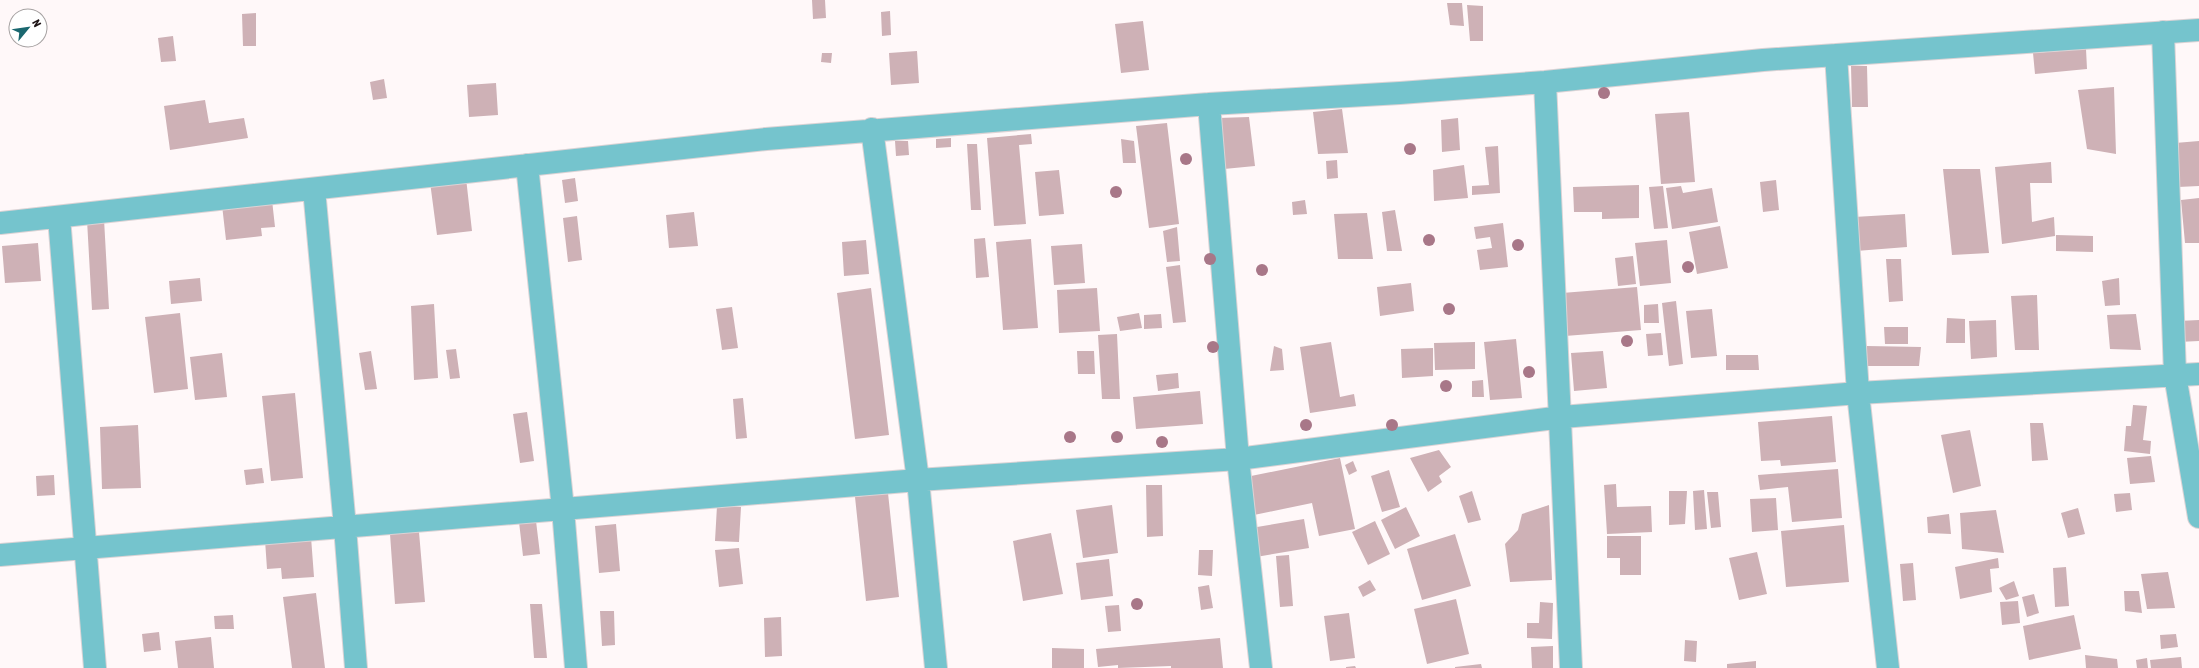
<svg xmlns="http://www.w3.org/2000/svg" width="2199" height="668" font-family="'Asap Condensed',sans-serif">
  <rect width="100%" height="100%" fill="#fff8f9"/>
  <path fill="#ceb1b6" d="M812,0H825L826,18L813,19Z
    M1447,3H1462L1464,26L1450,25Z
    M1467,5L1483,6V41H1470Z
    M890,11L891,35L882,36L881,12Z
    M256,13V46H243L242,14Z
    M1143,21L1149,70L1121,73L1115,24Z
    M173,36L176,61L161,62L158,38Z
    M2086,49L2087,69L2035,74L2033,53Z
    M917,51L919,83L891,85L889,53Z
    M822,53H832L831,63L821,62Z
    M1851,66H1867L1868,107H1852Z
    M384,79L387,98L373,100L370,82Z
    M496,83L498,115L469,117L467,85Z
    M2114,87L2116,154L2087,149L2078,90Z
    M205,100L209,123L244,118L248,138L170,150L164,106Z
    M1342,109L1348,153L1318,154L1313,112Z
    M1689,112L1695,182L1661,184L1655,114Z
    M1249,117L1255,166L1224,169L1218,118Z
    M1458,118L1460,150L1442,152L1441,120Z
    M1167,123L1179,224L1149,228L1136,126Z
    M1031,134L1032,144L1019,145L1026,224L994,226L987,138Z
    M951,138V147L936,148V139Z
    M1121,139L1134,141L1136,163H1123Z
    M895,141H908L909,155L896,156Z
    M2199,141V186L2178,187L2175,143Z
    M967,144H977L981,210H971Z
    M1498,146L1500,193L1472,195V186L1489,185L1485,147Z
    M1337,160L1338,178L1327,179L1326,161Z
    M2051,162L2052,183H2030L2032,222L2054,217L2055,236L2002,244L1995,167Z
    M1464,165L1468,198L1434,201L1433,170Z
    M1943,169H1980L1989,253L1952,255Z
    M1059,170L1064,214L1039,216L1035,172Z
    M466,178L472,231L437,235L430,182Z
    M575,178L578,201L565,203L562,180Z
    M1776,180L1779,210L1763,212L1760,182Z
    M1639,185V218L1602,219V212H1574L1573,187Z
    M1663,186L1668,228L1654,229L1649,187Z
    M1681,186L1683,193L1712,188L1718,222L1672,229L1666,188Z
    M2199,198V243H2185L2181,200Z
    M272,200L275,227L261,228L262,236L226,240L222,205Z
    M1305,200L1307,214L1293,215L1292,202Z
    M1395,210L1402,251H1387L1382,212Z
    M694,212L698,246L669,248L666,215Z
    M1367,213L1373,259H1338L1334,214Z
    M1905,214L1907,247L1856,251L1854,217Z
    M577,216L582,260L568,262L563,218Z
    M104,219L109,309L92,310L87,220Z
    M1503,223L1508,267L1480,270L1477,250L1492,248L1490,237L1476,239L1474,227Z
    M1720,226L1728,268L1697,274L1689,232Z
    M1177,227L1180,261L1167,262L1163,231Z
    M2056,235L2093,236V252L2056,251Z
    M985,238L989,277L976,278L974,239Z
    M1031,239L1038,328L1003,330L996,242Z
    M866,240L869,274L844,276L842,242Z
    M1667,240L1671,283L1640,286L1635,243Z
    M38,243L41,281L5,283L2,246Z
    M1082,244L1085,283L1054,285L1051,246Z
    M1633,256L1636,284L1618,286L1615,258Z
    M1886,259H1901L1903,301L1889,302Z
    M1180,265L1186,322L1173,323L1166,267Z
    M200,278L202,301L171,304L169,281Z
    M2119,278L2120,305L2105,306L2102,281Z
    M1411,283L1414,311L1380,316L1377,287Z
    M1637,287L1641,330L1565,336L1562,293Z
    M871,288L889,435L855,439L837,293Z
    M1097,288L1100,331L1059,333L1057,290Z
    M2037,295L2039,350H2015L2011,296Z
    M1676,301L1683,364L1669,366L1662,303Z
    M434,304L438,378L414,380L411,306Z
    M1658,304L1659,323H1644V305Z
    M732,307L738,348L722,350L716,309Z
    M1712,309L1717,356L1691,358L1686,311Z
    M180,313L188,389L154,393L145,317Z
    M1139,313L1142,328L1120,331L1117,317Z
    M1161,314L1162,328L1144,329V315Z
    M2136,314L2141,350L2110,349L2107,315Z
    M1947,318L1965,319V343H1946Z
    M1996,320L1997,357L1971,359L1969,321Z
    M2199,320V341L2178,342V321Z
    M1884,327H1908V344H1885Z
    M1661,333L1663,355L1648,356L1646,334Z
    M1117,334L1120,399H1102L1098,335Z
    M1516,339L1522,398L1490,400L1484,342Z
    M1331,342L1340,397L1354,394L1356,406L1310,413L1300,347Z
    M1475,342V369L1435,370L1434,343Z
    M1274,346L1282,349L1284,370L1270,371Z
    M1867,346L1921,347L1919,366H1867Z
    M1433,348V376L1402,378L1401,349Z
    M456,349L460,378L450,379L446,350Z
    M371,351L377,389L365,390L359,353Z
    M1077,351H1094L1095,374H1078Z
    M1603,351L1607,388L1574,391L1571,353Z
    M222,353L227,397L195,400L190,357Z
    M1726,355H1758L1759,370H1726Z
    M1178,373L1179,388L1158,391L1156,375Z
    M1483,380L1484,397H1472V381Z
    M1200,391L1203,424L1136,429L1133,397Z
    M295,393L303,478L271,481L262,396Z
    M743,398L747,438L736,439L733,399Z
    M2133,405L2147,406L2143,440L2151,441L2150,454L2124,451L2126,426H2131Z
    M527,412L534,461L520,463L513,414Z
    M1832,416L1836,462L1781,466L1780,460L1761,461L1758,422Z
    M2030,423H2043L2048,460L2032,461Z
    M138,425L141,488L102,489L100,427Z
    M1970,430L1981,486L1953,493L1941,435Z
    M1439,450L1451,467L1439,476L1442,482L1428,492L1410,458Z
    M2151,456L2155,482L2130,484L2127,458Z
    M1340,458L1355,529L1319,536L1312,503L1254,515L1246,477Z
    M1353,461L1357,471L1349,475L1345,465Z
    M262,468L264,483L246,485L244,470Z
    M1838,469L1842,518L1792,522L1788,487L1760,490L1758,475Z
    M1389,470L1400,507L1382,512L1371,476Z
    M54,475L55,495L37,496L36,476Z
    M1616,484L1617,507L1651,506L1652,532L1607,534L1604,485Z
    M1146,485H1162L1163,536L1147,537Z
    M1704,490L1707,529L1695,530L1693,491Z
    M1472,491L1481,520L1468,523L1459,496Z
    M1669,491H1687L1685,524L1669,525Z
    M1707,492H1718L1721,527L1711,528Z
    M888,493L899,597L866,601L855,497Z
    M2130,493L2132,510L2116,512L2114,494Z
    M1776,498L1778,530L1752,532L1750,499Z
    M1112,505L1118,553L1083,558L1076,510Z
    M1549,505L1552,580L1510,582L1505,544L1518,530L1522,514Z
    M717,506L741,507L739,542L715,541Z
    M1406,507L1420,536L1395,549L1381,520Z
    M2078,508L2085,534L2068,538L2061,513Z
    M1996,510L2004,553L1962,549L1960,513Z
    M1949,514L1951,534L1928,533L1927,517Z
    M1304,519L1309,548L1256,557L1251,528Z
    M536,521L540,554L523,556L519,522Z
    M1375,521L1390,554L1368,565L1352,532Z
    M616,524L620,571L599,573L595,526Z
    M1844,525L1849,582L1786,587L1781,531Z
    M419,532L425,602L395,604L390,534Z
    M1051,533L1063,594L1023,601L1013,541Z
    M1455,534L1471,586L1422,600L1407,549Z
    M1607,536H1641V575H1620V558H1607Z
    M311,537L314,577L282,579L281,568L267,569L265,540Z
    M739,548L743,584L719,587L715,550Z
    M1199,550H1213L1212,576L1198,575Z
    M1757,552L1767,594L1739,600L1729,558Z
    M1289,555L1293,606L1280,607L1276,556Z
    M1998,558L1999,568L1990,569L1992,592L1960,599L1955,567Z
    M1109,559L1113,596L1081,600L1076,563Z
    M1913,563L1916,600L1903,601L1900,564Z
    M2066,567L2069,606L2055,607L2053,568Z
    M2168,572L2175,608L2147,609L2141,574Z
    M1370,580L1376,590L1363,597L1358,587Z
    M2014,581L2019,596L2006,600L1999,588Z
    M1209,585L1213,608L1201,610L1198,587Z
    M2124,591H2139L2142,613L2125,611Z
    M316,593L325,668H292L283,597Z
    M2034,594L2039,613L2027,617L2022,597Z
    M1456,599L1469,654L1427,664L1414,609Z
    M2018,601L2020,623L2002,625L2000,602Z
    M1540,602L1553,603L1552,639L1527,638V623H1539Z
    M530,604H542L547,658H534Z
    M1119,605L1121,631L1108,632L1105,606Z
    M600,611H614L615,645L602,646Z
    M1349,613L1355,658L1330,661L1324,616Z
    M233,615L234,629H215L214,616Z
    M2074,615L2081,649L2029,660L2023,626Z
    M781,617L782,656L765,657L764,618Z
    M159,632L161,650L144,652L142,634Z
    M2176,634L2178,647L2161,649L2160,635Z
    M211,637L214,668H178L175,641Z
    M1220,638L1223,668H1171V666L1118,668V665L1098,667L1096,649Z
    M1685,640L1697,641L1696,662L1684,661Z
    M1553,646V668H1532L1531,647Z
    M1052,648L1084,649V668H1052Z
    M2085,655L2117,659L2118,668H2086Z
    M2181,657L2182,668H2151L2150,660Z
    M2147,658L2148,668H2137L2136,660Z
    M1756,661V668H1727V664Z
    M1481,664L1482,668H1455V667Z
    M1355,666L1356,668H1346V667Z"/>
  <g fill="none" stroke-linecap="round" stroke-linejoin="round">
    <defs>
      <path id="street" d="M2163,32L2175,375L2199,517
        M1836,55L1858,393L1888,668
        M1545,82L1571,668
        M1209,104L1238,459L1261,668
        M872,129L918,480L936,668
        M527,165L563,509L576,668
        M314,189L345,527L356,668
        M59,217L95,668
        M0,223L766,139L1209,104L1400,93L1545,82L1763,60L2199,30
        M0,555L918,480L1238,459L1562,417L1858,393L2199,374"/>
    </defs>
    <use href="#street" stroke="#dbd3d5" stroke-width="24"/>
    <use href="#street" stroke="#75c4cd" stroke-width="22"/>
  </g>
  <g fill="#a87788">
    <circle cx="1604" cy="93" r="6"/>
    <circle cx="1410" cy="149" r="6"/>
    <circle cx="1186" cy="159" r="6"/>
    <circle cx="1116" cy="192" r="6"/>
    <circle cx="1429" cy="240" r="6"/>
    <circle cx="1518" cy="245" r="6"/>
    <circle cx="1210" cy="259" r="6"/>
    <circle cx="1688" cy="267" r="6"/>
    <circle cx="1262" cy="270" r="6"/>
    <circle cx="1449" cy="309" r="6"/>
    <circle cx="1627" cy="341" r="6"/>
    <circle cx="1213" cy="347" r="6"/>
    <circle cx="1529" cy="372" r="6"/>
    <circle cx="1446" cy="386" r="6"/>
    <circle cx="1306" cy="425" r="6"/>
    <circle cx="1392" cy="425" r="6"/>
    <circle cx="1070" cy="437" r="6"/>
    <circle cx="1117" cy="437" r="6"/>
    <circle cx="1162" cy="442" r="6"/>
    <circle cx="1137" cy="604" r="6"/>
  </g>
  <g transform="translate(28 28) rotate(61)"><circle r="19" fill="#ffffff" stroke="#a5a1a1"/>
  <path d="M0-3L7 15L0 10L-7 15Z" fill="#1a676f"/>
  <text y="-6" font-size="11" font-weight="bold" text-anchor="middle" fill="#1d1315">N</text>
  </g>
</svg>
